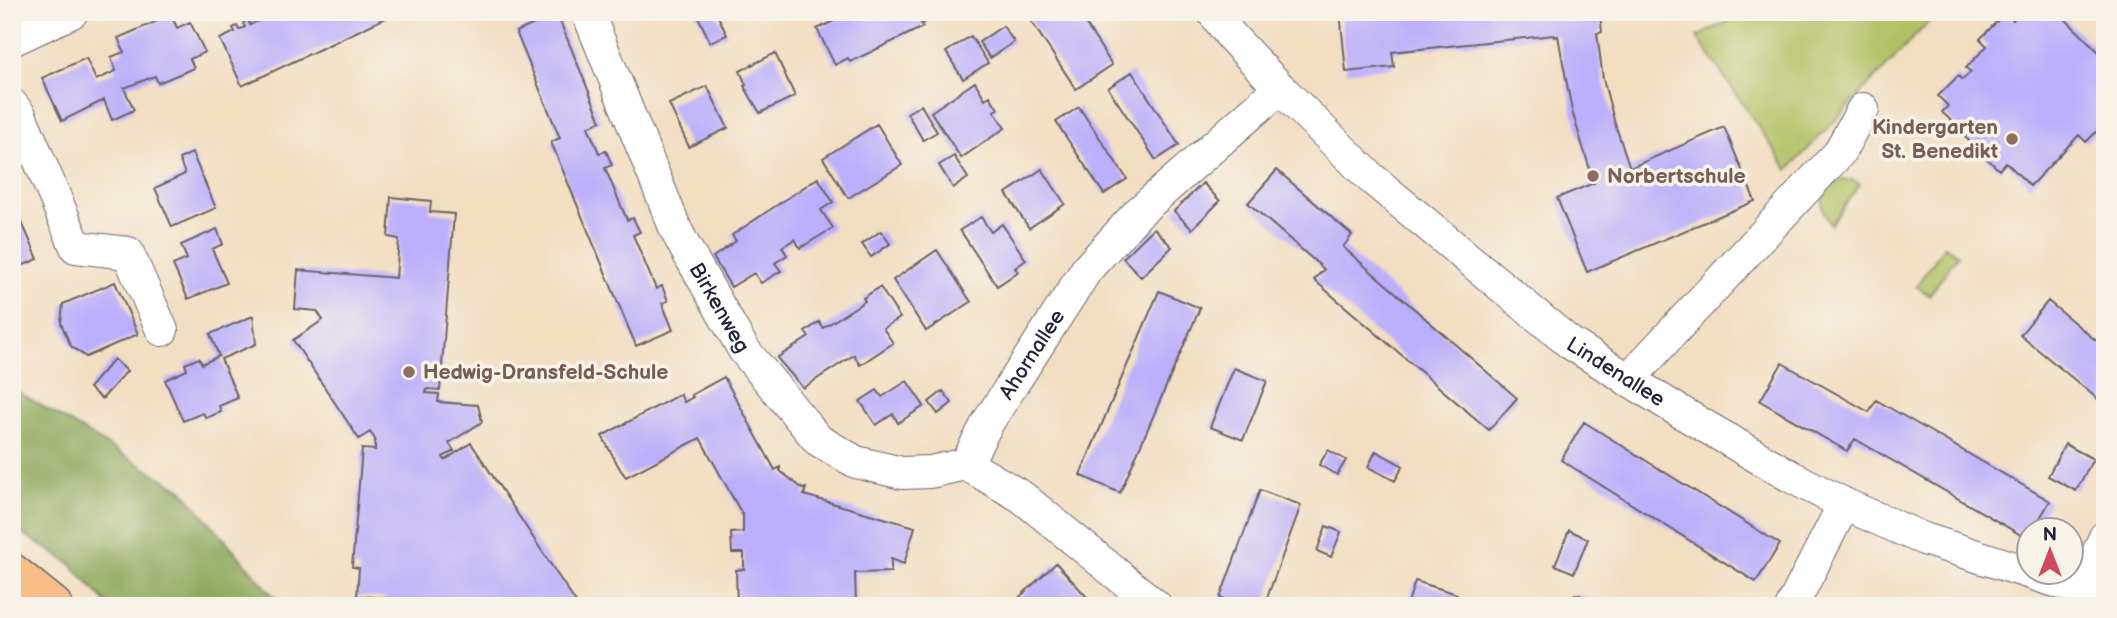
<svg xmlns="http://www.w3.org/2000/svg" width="2117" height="618" font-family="'Balsamiq Sans',sans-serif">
  <rect width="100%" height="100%" fill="#f7f3e8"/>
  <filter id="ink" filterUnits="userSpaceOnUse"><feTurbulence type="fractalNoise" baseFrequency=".0143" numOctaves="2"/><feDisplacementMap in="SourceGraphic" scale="14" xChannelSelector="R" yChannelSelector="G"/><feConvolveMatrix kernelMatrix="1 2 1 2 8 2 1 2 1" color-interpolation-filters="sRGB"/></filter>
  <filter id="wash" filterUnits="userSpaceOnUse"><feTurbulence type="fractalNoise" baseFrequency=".00686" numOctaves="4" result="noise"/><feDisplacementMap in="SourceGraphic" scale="28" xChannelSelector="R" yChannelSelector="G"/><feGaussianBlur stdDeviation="1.57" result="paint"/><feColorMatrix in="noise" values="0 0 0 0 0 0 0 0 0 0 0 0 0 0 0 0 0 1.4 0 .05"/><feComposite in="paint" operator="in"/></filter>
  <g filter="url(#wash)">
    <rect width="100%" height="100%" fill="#f2dec1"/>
    <path fill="#b1c062" stroke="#6a714e" stroke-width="2" d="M1747,12H1938L1788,170L1697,37Z
      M1842,180H1851L1860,184L1831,224C1817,207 1820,188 1842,180Z
      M1945,246L1958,255L1929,295L1916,286Z"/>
    <path fill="#8ca658" stroke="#57644a" stroke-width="2" d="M12,388L182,490L282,606H109L71,564L12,527Z"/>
    <g id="blocks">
      <path fill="#bbaffb" d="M276,12H398L242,86L220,39L235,32L233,28L237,26L239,30L245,27L243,23L248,20L250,25Z
        M696,12H716L727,35L710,42Z
        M853,12H932L934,17L921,24L923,27L850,62L848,58L835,65L817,29Z
        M1025,12H1078L1112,65L1076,89Z
        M1340,12H1600L1602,32L1597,33L1603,79L1615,124L1630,168L1724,127L1755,201L1587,272L1557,198L1594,183L1572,111L1558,36L1554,37V35L1392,52L1394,67L1346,72Z
        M2020,12H2071L2065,19L2105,58V123L2086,142L2079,135L2030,186L2006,162L1999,170L1964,136L1966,135L1942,112L1948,106L1938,96L1958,76L1962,80L1971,72L1966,68L1987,46L1980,39L2005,13L2013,20Z
        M557,14L601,121L588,127L599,153L606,151L612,165L605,168L627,220L633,218L640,232L633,235L656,289L662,286L668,301L662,303L673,330L636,346L551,142L560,138L516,32Z
        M171,15L177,28L190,22L205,52L190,59L194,68L158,83L155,76L124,88L134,110L112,120L104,100L62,121L42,78L86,58L96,80L116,71L111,57L124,52L118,38Z
        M1003,26L1014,42L990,58L979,42Z
        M971,36L988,63L963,79L946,52Z
        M775,53L795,96L760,113L744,86L746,85L740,71Z
        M1132,72L1179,145L1156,160L1108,88Z
        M975,82L985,99L990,96L998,109L994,111L1005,128L961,158L931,112Z
        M707,86L728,128L689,147L669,104Z
        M921,105L937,132L923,140L907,113Z
        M1079,107L1127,179L1104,194L1056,122Z
        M877,124L902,165L848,198L823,158Z
        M192,153L216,208L172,227L155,188L185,174L179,159Z
        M954,156L968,178L953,188L939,165Z
        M1042,169L1065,204L1029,228L1006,193Z
        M1277,170L1352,235L1343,247L1517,398L1489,430L1314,280L1324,269L1248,203Z
        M818,178L833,202L821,210L833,228L800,248L795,239L782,247L787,255L775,263L781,271L761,283L754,273L731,287L713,257L736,241L732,235Z
        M1203,183L1220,201L1192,229L1174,211Z
        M391,197L431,201L430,212L454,214L440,390L427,389L426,393L439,394L438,402L478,405L482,422L449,443L454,451L443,457L445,460L471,443L578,606H384L385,598L357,596L359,568L352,567L362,449L375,450V439L370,432L359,439L293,340L323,320L317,311L295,309L298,270L396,278L399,239L388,237Z
        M16,209L38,259L12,270V211Z
        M981,217L991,232L1002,224L1026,260L1015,268L1018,272L997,286L960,230Z
        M1154,228L1172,247L1141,277L1123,258Z
        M217,229L223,244L212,249L227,283L188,299L173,265L187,259L181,245Z
        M881,231L890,244L871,257L862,244Z
        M937,250L971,302L926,331L893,280Z
        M115,282L138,334L86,357L71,346L66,335L61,323L63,304Z
        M880,287L900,318L883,328L893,343L860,365L854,355L803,388L777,358L809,337L805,332L819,322L823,328L865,301L863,298Z
        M1159,291L1200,308L1120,493L1080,475Z
        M2048,301L2105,348V405L2020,335Z
        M253,316L256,344L221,359L238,398L219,406L221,412L206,418L203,413L183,421L165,380L187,370L185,364L199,358L202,364L219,356L210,334Z
        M114,359L127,371L102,399L89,388Z
        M1782,363L1869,412L1876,400L2050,501L2033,530H2029L2028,539L1855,439L1847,451L1760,401Z
        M1234,368L1267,381L1243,440L1210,427Z
        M724,377L775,470L780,467V471L803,489L806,488L804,495L915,527L904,564L891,559V572L855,573L856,605L737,606L736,570L744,569V553H732L731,533L743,532V516L700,438L626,477L620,469L602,436L680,394L684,402L693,397L691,395Z
        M907,381L924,406L898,423L893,414L876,425L860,401L877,390L882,397Z
        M943,391L952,403L938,414L929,402Z
        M1584,422L1780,544L1756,582L1561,460Z
        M2065,444L2093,459L2076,491L2048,476Z
        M1328,450L1346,460L1337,475L1319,465Z
        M1376,451L1403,466L1395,481L1368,467Z
        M1260,490L1301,505L1264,606H1241L1220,598Z
        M1326,526L1341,532L1331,557L1317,551Z
        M1569,530L1588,539L1574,573L1555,565Z
        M1056,563L1086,596L1075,606H1010Z
        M1415,581L1457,594L1453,606H1407Z
        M1575,594L1592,599L1590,606H1571Z"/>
    </g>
  </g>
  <g filter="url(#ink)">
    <use href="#blocks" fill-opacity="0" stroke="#6b646a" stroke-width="2"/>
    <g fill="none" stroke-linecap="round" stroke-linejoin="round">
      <defs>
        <g id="minor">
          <path id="s1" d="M589,12L590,18L676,230L686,249L744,350L818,440L856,462L902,473L930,472L966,464"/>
          <path id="s2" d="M1213,12L1231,36L1280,88L1371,178L1570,343L1674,408L1790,476L1844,504L1924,539L2105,597"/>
          <path d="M12,40L72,12"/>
          <path d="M12,105L20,115L76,247L128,253L162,330"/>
          <path d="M1628,380L1839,153L1863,109"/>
          <path id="s3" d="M966,464L988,422L1087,269L1138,213L1280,88"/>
          <path d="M966,464L1022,497L1156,606"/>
          <path d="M2081,591L2105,537"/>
          <path d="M1792,606L1844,504"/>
        </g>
        <path id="major" d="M12,573L53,606"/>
      </defs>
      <use href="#minor" stroke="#6b646a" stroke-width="34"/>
      <use href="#major" stroke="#6b646a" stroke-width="41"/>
      <use href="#minor" stroke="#fff" stroke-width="32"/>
      <use href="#major" stroke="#f7be87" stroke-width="38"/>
    </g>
  </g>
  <g fill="#8d6e63" stroke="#f7f3e8" stroke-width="2.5">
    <circle cx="2012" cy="139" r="7"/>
    <circle cx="1593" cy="176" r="7"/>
    <circle cx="409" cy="372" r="7"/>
  </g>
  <g text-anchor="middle" stroke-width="7" stroke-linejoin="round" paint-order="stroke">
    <g font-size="21" font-weight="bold" fill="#785e54" stroke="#f7f3e8" text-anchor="start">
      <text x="1998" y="134" text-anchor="end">Kindergarten<tspan x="1998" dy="24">St. Benedikt</tspan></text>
      <text x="1607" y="183">Norbertschule</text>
      <text x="423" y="379">Hedwig-Dransfeld-Schule</text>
    </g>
    <g font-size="21" fill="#22223b" stroke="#f7f3e8">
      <text dy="7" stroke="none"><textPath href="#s1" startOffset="324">Birkenweg</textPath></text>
      <text dy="7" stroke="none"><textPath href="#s3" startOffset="128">Ahornallee</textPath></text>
      <text dy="7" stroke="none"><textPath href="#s2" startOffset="542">Lindenallee</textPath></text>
    </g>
  </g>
  <rect width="2117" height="618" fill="none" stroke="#f7f3e8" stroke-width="42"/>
  <g transform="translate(2050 551)"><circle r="33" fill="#f7f3e8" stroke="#a29fa3" stroke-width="2"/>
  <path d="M0-5L12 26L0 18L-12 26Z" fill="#d1495b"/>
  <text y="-10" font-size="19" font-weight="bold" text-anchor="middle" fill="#22223b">N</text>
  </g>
</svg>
